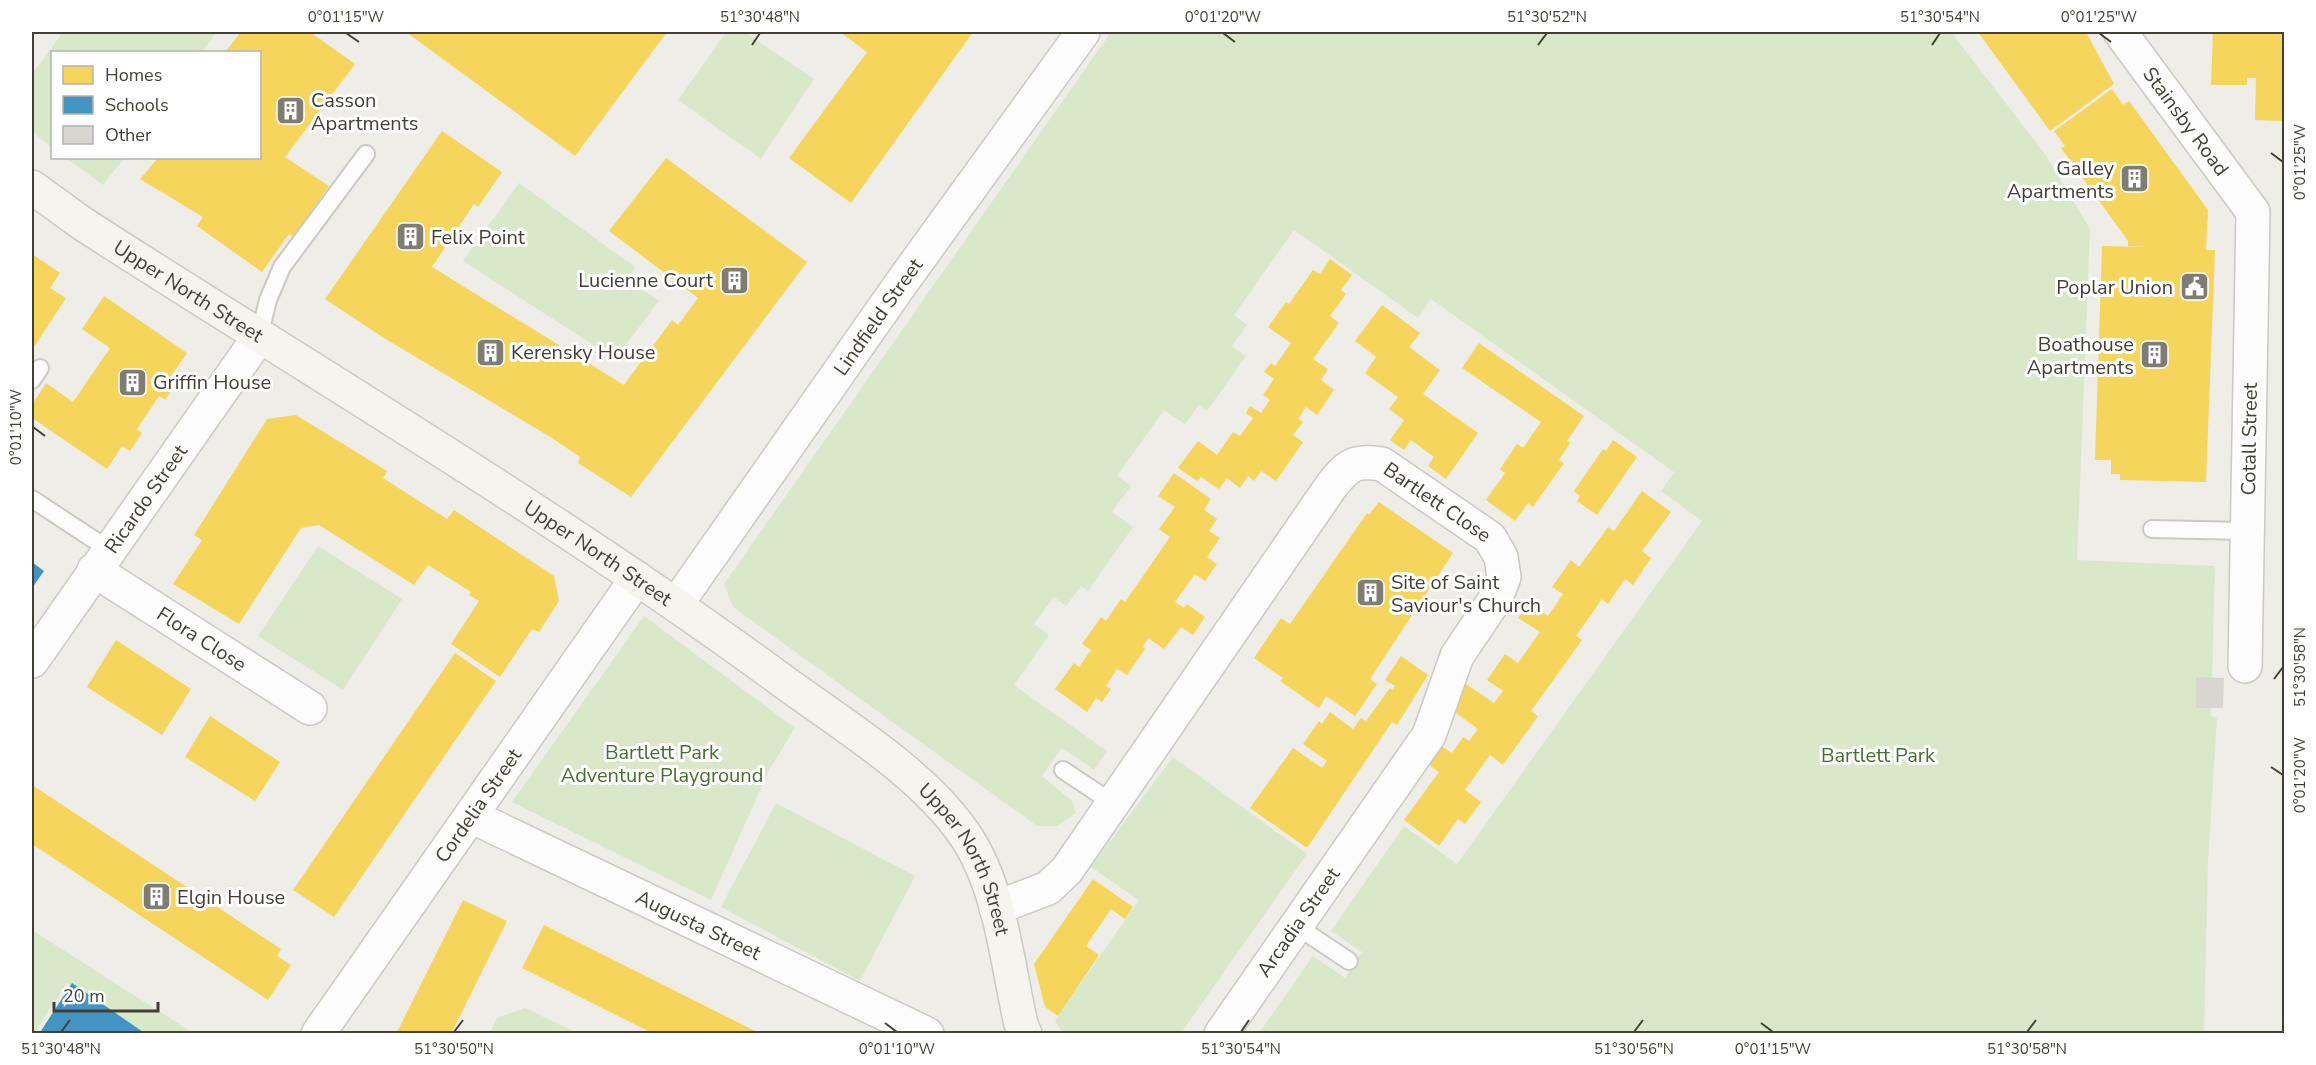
<svg xmlns="http://www.w3.org/2000/svg" width="2316" height="1065" font-family="'Nunito Sans',sans-serif">
  <rect width="100%" height="100%" fill="#eeede8"/>
  <path fill="#dae8ca" d="M63,32H217L202,52H52V148L32,132V74Z
    M726,32H745L814,79L761,159L678,100Z
    M1111,32H1951L2045,154L2090,229L2077,560L2215,566L2211,716L2217,718L2208,860L2204,1033H1259L1313,956L1345,978L1362,952L1331,931L1404,826L1457,864L1702,521L1661,491L1674,472L1431,299L1418,318L1294,230L1234,315L1247,325L1232,346L1246,356L1207,411L1199,405L1185,424L1164,410L1117,476L1131,486L1112,512L1133,527L1088,591L1081,586L1066,606L1054,597L1034,624L1049,635L1014,685L1107,751L1094,770L1062,748L1042,776L1072,801L1076,813L1057,826H1037L733,607L724,584Z
    M66,158H124L103,185Z
    M519,183L635,267L628,279L659,301L615,359L463,261Z
    M318,546L402,599L343,690L258,636Z
    M644,616L795,728L769,770L711,900L512,802Z
    M1173,757L1307,854L1181,1033H1063L1055,1021L1058,1016L1139,900L1091,867Z
    M776,803L915,876L860,981L721,907Z
    M32,930L193,1033H144L67,983L34,1033H32Z
    M525,1008L577,1033H490L497,1018Z"/>
  <path fill="#f6d55c" d="M241,32H310L355,64L285,157L329,186L294,237L289,234L262,272L197,226L203,217L140,179L158,158H260V52H225Z
    M406,32H667L575,156Z
    M840,32H973L851,203L789,158L867,52Z
    M1978,32H2086L2114,84L2050,131Z
    M2213,32H2284V121L2255,120L2256,78H2247V85H2211Z
    M2112,89L2123,105L2129,101L2208,210L2206,250H2215L2206,482L2120,480V474H2111V460H2095L2102,246L2147,247L2128,246V241L2061,148L2065,146L2054,131Z
    M442,131L502,172L478,207L474,204L432,267L624,385L672,320L678,325L698,298L609,231L666,158L807,262L631,497L578,463L580,457L552,438L384,338L325,299Z
    M32,254L60,273L50,288L66,298L32,350Z
    M1330,259L1352,275L1341,290L1346,294L1330,316L1339,323L1313,359L1328,369L1321,380L1334,390L1317,415L1306,407L1298,419L1303,422L1293,435L1303,442L1276,481L1261,471L1254,481L1248,476L1240,488L1227,478L1219,489L1201,477L1197,481L1178,468L1198,441L1217,455L1233,432L1240,436L1253,418L1246,413L1250,406L1261,413L1270,400L1263,395L1274,379L1264,372L1271,363L1275,366L1291,343L1268,327L1286,302L1289,304L1313,270L1320,274Z
    M104,296L187,353L171,376L178,381L165,400L159,396L137,429L142,433L130,451L122,446L107,469L32,418V405L46,383L73,402L110,348L82,329Z
    M1382,305L1420,333L1409,347L1440,370L1423,394L1478,433L1446,479L1428,466L1434,457L1411,440L1404,450L1390,440L1404,420L1389,409L1398,397L1365,373L1376,357L1355,341Z
    M1479,343L1584,416L1567,441L1570,443L1559,460L1564,463L1533,507L1528,503L1515,521L1486,500L1505,473L1500,469L1517,444L1523,448L1541,422L1462,368Z
    M296,415L387,471L383,478L447,519L454,510L554,576L559,601L539,632L532,629L500,677L451,644L479,601L469,595L471,592L428,565L414,585L319,525L301,528L239,624L173,584L202,540L194,535L267,419Z
    M1613,440L1637,457L1597,515L1577,501L1580,496L1574,491L1603,449L1606,451Z
    M1174,473L1211,499L1204,510L1217,519L1209,531L1220,538L1207,557L1217,564L1205,581L1195,574L1175,602L1184,608L1187,604L1205,617L1193,635L1181,627L1164,649L1148,638L1143,647L1145,649L1127,675L1117,669L1106,686L1111,689L1102,702L1096,698L1087,712L1055,689L1074,663L1079,667L1091,650L1082,644L1101,617L1106,621L1121,599L1125,602L1170,537L1159,529L1175,507L1158,496Z
    M1642,491L1671,512L1642,551L1651,558L1633,585L1625,579L1608,604L1602,599L1576,636L1582,640L1531,711L1538,716L1503,765L1490,755L1465,790L1481,802L1465,824L1458,819L1439,846L1404,820L1439,772L1425,762L1437,743L1452,753L1463,737L1469,741L1478,729L1449,708L1466,684L1494,703L1503,691L1487,680L1505,654L1518,663L1540,632L1518,618L1528,603L1548,616L1563,594L1552,587L1571,560L1579,567L1608,527L1614,531Z
    M1379,502L1453,553L1370,679L1377,684L1355,716L1326,696L1319,708L1280,681L1283,678L1254,658L1281,618L1290,624L1367,513L1369,515Z
    M116,640L191,689L162,735L87,687Z
    M455,653L496,681L334,917L293,890Z
    M1401,656L1428,675L1397,725L1392,722L1307,848L1250,808L1293,748L1322,768L1327,761L1303,744L1319,721L1322,724L1330,712L1353,729L1361,718L1366,721L1390,688L1392,690L1395,686L1385,680Z
    M210,716L280,762L255,801L185,757Z
    M32,785L281,949L277,956L291,965L268,1000L32,844Z
    M1093,879L1133,907L1125,919L1111,909L1086,946L1099,955L1058,1016L1045,1007L1034,964Z
    M463,900L507,921L451,1034H396Z
    M544,925L761,1034H654L522,968Z"/>
  <path fill="#4393c3" d="M32,562L44,571L32,588Z
    M72,983L146,1034H39Z"/>
  <path fill="#d8d6d1" d="M2196,677L2224,678L2223,708H2196Z"/>
  <g fill="none" stroke-linecap="round" stroke-linejoin="round">
    <defs>
      <path id="lane" d="M259,337L268,300L282,267L366,154
        M32,380L40,368
        M32,499L108,549
        M2152,529L2247,531
        M1063,770L1114,804
        M1295,925L1349,961"/>
      <g id="street">
        <path id="s1" d="M2120,32L2253,212L2245,666"/>
        <path id="s2" d="M94,570L310,708"/>
        <path id="s3" d="M676,605L900,285L1083,32"/>
        <path id="s4" d="M32,661L259,337"/>
        <path id="s5" d="M471,816L927,1034"/>
        <path id="s6" d="M996,908L1048,888L1067,870L1332,485C1349,464 1355,460 1382,464L1490,538L1501,557L1504,577L1496,598L1457,656L1429,735L1221,1034"/>
        <path id="s7" d="M318,1034L637,578"/>
      </g>
      <g id="secondary">
        <path id="s8" d="M32,187L83,224C316,374 556,515 780,679C841,724 922,772 965,835C1001,888 1007,963 1021,1024L1025,1034"/>
      </g>
    </defs>
    <use href="#lane" stroke="#cbc9c4" stroke-width="20"/>
    <use href="#street" stroke="#cbc9c4" stroke-width="36"/>
    <use href="#secondary" stroke="#cccac0" stroke-width="36"/>
    <use href="#lane" stroke="#fcfcfc" stroke-width="16"/>
    <use href="#street" stroke="#fcfcfc" stroke-width="33"/>
    <use href="#secondary" stroke="#f5f4ee" stroke-width="33"/>
  </g>
  <path fill="none" stroke="#433f35" stroke-width="2" d="M346,33L359,42M1223,33L1235,42M2099,33L2111,42M752,45L760,33M1538,45L1547,33M1932,45L1940,33M2271,153L2283,162M33,427L45,436M2274,679L2283,667M2271,767L2283,775M885,1023L897,1032M1761,1023L1773,1032M61,1032L70,1020M454,1032L463,1020M1241,1032L1249,1020M1634,1032L1643,1020M2027,1032L2036,1020"/>
  <defs>
    <symbol id="building-square" viewBox="-11 -11 22 22"><rect x="-9" y="-9" width="18" height="18" rx="4" fill="#7f7c74" stroke="#fff"/><path d="M-4-6H4V6H1V3H-1V6H-4ZM-2.5-4.3h1.7v1.8h-1.7ZM.8-4.3h1.7v1.8H.8ZM-2.5-1h1.7V.8h-1.7ZM.8-1h1.7V.8H.8Z" fill="#fff"/></symbol>
    <symbol id="civic-square" viewBox="-11 -11 22 22"><rect x="-9" y="-9" width="18" height="18" rx="4" fill="#7f7c74" stroke="#fff"/><path d="M-.6-6.5H3V-4.5H.6V-3L4-1V1h2V6H-6V1h2V-1L-.6-3ZM-1.2 2.5V6h2.4V2.5Z" fill="#fff"/></symbol>
  </defs>
  <g fill-rule="evenodd">
    <use href="#building-square" x="274" y="94" width="33" height="33"/>
    <use href="#building-square" x="2118" y="162" width="33" height="33"/>
    <use href="#building-square" x="394" y="220" width="33" height="33"/>
    <use href="#building-square" x="718" y="264" width="33" height="33"/>
    <use href="#civic-square" x="2178" y="270" width="33" height="33"/>
    <use href="#building-square" x="474" y="336" width="33" height="33"/>
    <use href="#building-square" x="2138" y="338" width="33" height="33"/>
    <use href="#building-square" x="116" y="366" width="33" height="33"/>
    <use href="#building-square" x="1354" y="576" width="33" height="33"/>
    <use href="#building-square" x="140" y="880" width="33" height="33"/>
  </g>
  <g text-anchor="middle" stroke-width="6" stroke-linejoin="round" paint-order="stroke">
    <g font-size="20" fill="#433f35" stroke="#fff" text-anchor="start">
      <text x="311" y="107">Casson<tspan x="311" dy="23">Apartments</tspan></text>
      <text x="2114" y="175" text-anchor="end">Galley<tspan x="2114" dy="23">Apartments</tspan></text>
      <text x="431" y="244">Felix Point</text>
      <text x="713" y="287" text-anchor="end">Lucienne Court</text>
      <text x="2173" y="294" text-anchor="end">Poplar Union</text>
      <text x="2134" y="351" text-anchor="end">Boathouse<tspan x="2134" dy="23">Apartments</tspan></text>
      <text x="511" y="359">Kerensky House</text>
      <text x="153" y="389">Griffin House</text>
      <text x="1391" y="589">Site of Saint<tspan x="1391" dy="23">Saviour's Church</tspan></text>
      <text x="177" y="904">Elgin House</text>
    </g>
    <g font-size="20" fill="#433f35" stroke="#fff">
      <text dy="7" stroke="none"><textPath href="#s1" startOffset="111">Stainsby Road</textPath></text>
      <text dy="7" stroke="none"><textPath href="#s8" startOffset="188">Upper North Street</textPath></text>
      <text dy="7" stroke="none"><textPath href="#s3" startOffset="352">Lindfield Street</textPath></text>
      <text transform="translate(2249 439) rotate(-89)" y="7">Cotall Street</text>
      <text dy="7" stroke="none"><textPath href="#s4" startOffset="198">Ricardo Street</textPath></text>
      <text dy="7" stroke="none"><textPath href="#s6" startOffset="675">Bartlett Close</textPath></text>
      <text dy="7" stroke="none"><textPath href="#s8" startOffset="674">Upper North Street</textPath></text>
      <text dy="7" stroke="none"><textPath href="#s2" startOffset="128">Flora Close</textPath></text>
      <text dy="7" stroke="none"><textPath href="#s7" startOffset="279">Cordelia Street</textPath></text>
      <text dy="7" stroke="none"><textPath href="#s8" startOffset="1160">Upper North Street</textPath></text>
      <text transform="translate(1298 922) rotate(-55)" y="7">Arcadia Street</text>
      <text dy="7" stroke="none"><textPath href="#s5" startOffset="252">Augusta Street</textPath></text>
    </g>
    <g font-size="20" fill="#42702d" stroke="#fff">
      <text x="662" y="759">Bartlett Park<tspan x="662" dy="23">Adventure Playground</tspan></text>
      <text x="1878" y="762">Bartlett Park</text>
    </g>
  </g>
  <rect width="2316" height="1065" fill="none" stroke="#ffffff" stroke-width="66"/>
  <rect x="51" y="51" width="210" height="108" fill="#ffffff" stroke="#b4b2ae" stroke-width="1.5"/>
  <rect x="63" y="66" width="30" height="18" fill="#f6d55c" stroke="#b4b2ae" stroke-width="1.5"/>
  <text x="105" y="81" font-size="18" fill="#433f35">Homes</text>
  <rect x="63" y="96" width="30" height="18" fill="#4393c3" stroke="#b4b2ae" stroke-width="1.5"/>
  <text x="105" y="111" font-size="18" fill="#433f35">Schools</text>
  <rect x="63" y="126" width="30" height="18" fill="#d8d6d1" stroke="#b4b2ae" stroke-width="1.5"/>
  <text x="105" y="141" font-size="18" fill="#433f35">Other</text>
  <path d="M54 1002v9h104v-9" fill="none" stroke="#433f35" stroke-width="3"/>
  <text x="63" y="1002" font-size="18" fill="#433f35" stroke="#ffffff" stroke-width="4.5" paint-order="stroke">20 m</text>
  <rect x="33" y="33" width="2250" height="999" fill="none" stroke="#433f35" stroke-width="2"/>
  <g font-size="15" text-anchor="middle" fill="#433f35">
    <text x="346" y="22">0°01'15"W</text>
    <text x="760" y="22">51°30'48"N</text>
    <text x="1223" y="22">0°01'20"W</text>
    <text x="1547" y="22">51°30'52"N</text>
    <text x="1940" y="22">51°30'54"N</text>
    <text x="2099" y="22">0°01'25"W</text>
    <text transform="translate(2300 162) rotate(-90)" y="5">0°01'25"W</text>
    <text transform="translate(16 427) rotate(-90)" y="5">0°01'10"W</text>
    <text transform="translate(2300 667) rotate(-90)" y="5">51°30'58"N</text>
    <text transform="translate(2300 775) rotate(-90)" y="5">0°01'20"W</text>
    <text x="61" y="1054">51°30'48"N</text>
    <text x="454" y="1054">51°30'50"N</text>
    <text x="897" y="1054">0°01'10"W</text>
    <text x="1241" y="1054">51°30'54"N</text>
    <text x="1634" y="1054">51°30'56"N</text>
    <text x="1773" y="1054">0°01'15"W</text>
    <text x="2027" y="1054">51°30'58"N</text>
  </g>
</svg>
